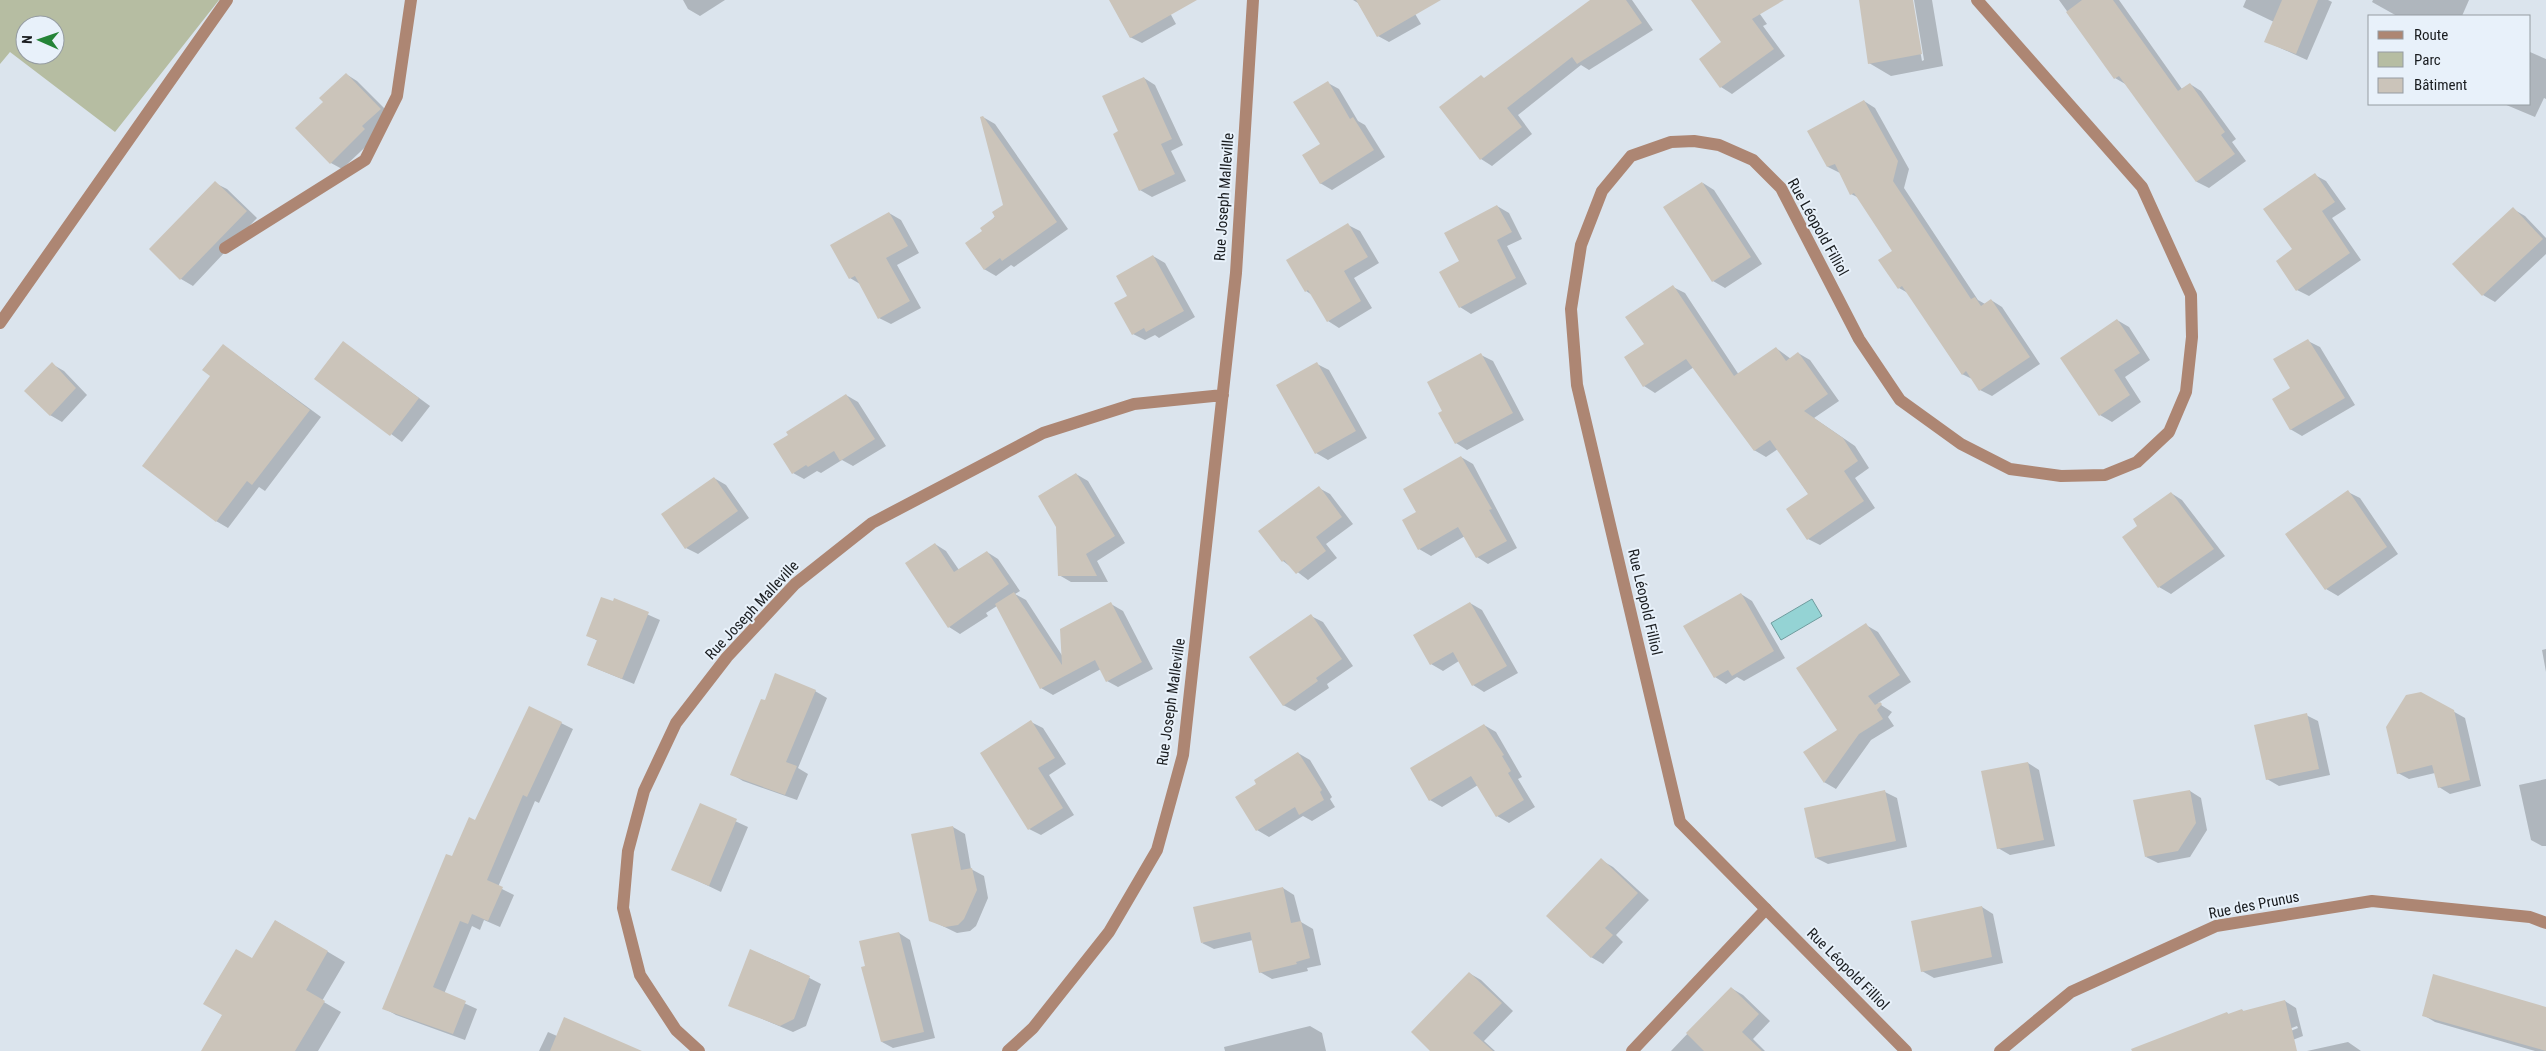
<svg xmlns="http://www.w3.org/2000/svg" width="2546" height="1051" font-family="'Roboto Condensed',sans-serif">
  <rect width="100%" height="100%" fill="#dbe4ed"/>
  <path fill="#b6bda2" fill-rule="evenodd" d="M0,0H219L115,132L10,52L0,64ZM25,25H55V55H25Z"/>
  <path fill="#94d3d4" stroke="#6f9c9e" d="M1812,599L1822,616L1781,640L1771,623Z"/>
  <path fill="#0003" d="M683,0H725L700,16L688,9Z
    M1110,0H1163L1176,24L1142,43L1130,37Z
    M1353,0H1407L1421,24L1389,42L1378,36L1358,3Z
    M1593,0H1632L1653,30L1589,70L1581,65L1518,115L1532,134L1492,166L1481,159L1485,79Z
    M1693,0H1750L1767,24L1763,26L1785,56L1732,94L1721,87L1700,59L1723,43Z
    M1860,0H1911L1922,61L1924,60L1914,0H1932L1943,66L1891,76L1869,63Z
    M2059,0H2119L2182,89L2190,84L2201,91L2236,139L2232,142L2246,161L2209,188L2197,182L2127,85L2115,78Z
    M2246,0H2328L2332,2L2307,60L2265,41L2274,22L2243,7Z
    M2373,0H2469L2462,16H2397L2372,2Z
    M2530,52L2546,59V99L2544,98L2535,117L2504,104H2530Z
    M346,74L357,81L392,116L376,137L342,169L331,163L324,102Z
    M1144,78L1155,85L1183,145L1171,151L1186,181L1152,197L1140,190L1120,132Z
    M1328,83L1339,89L1358,121L1365,125L1385,157L1332,190L1320,183L1321,145Z
    M1864,101L1875,108L1909,169L1904,188L1978,300L1985,304L1991,300L2002,307L2040,364L1992,396L1980,390L1974,380L1962,374L1908,293L1899,288L1894,251L1859,198L1851,194L1840,173L1828,167L1809,131Z
    M983,117L995,124L1068,229L1014,267L1011,265L996,276L984,269L983,231L1004,205Z
    M2315,175L2326,181L2346,209L2332,218L2361,260L2309,296L2297,290L2294,250Z
    M215,183L227,189L257,218L193,286L181,279L151,249Z
    M1703,183L1714,190L1762,264L1725,288L1713,281Z
    M1497,206L1509,213L1522,239L1507,246L1527,284L1471,314L1460,307L1461,261Z
    M2513,209L2525,216L2546,238V254L2495,302L2483,295Z
    M889,213L901,220L919,253L897,265L921,308L891,324L879,318L860,284L850,278Z
    M1348,225L1360,231L1379,263L1354,278L1372,308L1339,328L1328,321L1312,295L1306,291Z
    M1153,256L1165,263L1195,317L1159,338L1155,335L1145,340L1133,334L1129,296Z
    M1673,287L1685,293L1739,375L1776,348L1791,359L1798,353L1810,360L1839,401L1814,418L1855,446L1869,468L1855,478L1875,508L1820,545L1808,539L1809,495L1778,449L1766,457L1754,450L1694,367L1655,393L1644,386L1645,344Z
    M2117,320L2129,327L2150,360L2125,377L2141,402L2112,422L2100,415Z
    M2308,341L2320,347L2355,405L2302,436L2290,429Z
    M343,342L430,406L402,442L316,379Z
    M223,345L321,417L265,491L259,487L228,528L216,521L212,376Z
    M1481,355L1493,361L1524,420L1467,450L1456,443L1444,412Z
    M52,364L64,371L87,395L62,422L50,415Z
    M1317,364L1329,370L1367,438L1328,460L1316,453Z
    M846,395L858,402L886,446L853,466L842,460L821,473L817,471L804,479L793,473Z
    M1461,457L1473,464L1517,548L1488,564L1477,557L1465,536L1431,556L1419,549L1418,513Z
    M1076,474L1088,481L1125,543L1097,561L1108,582H1071L1059,575Z
    M714,478L726,485L749,518L698,554L686,548Z
    M1319,488L1330,494L1353,524L1326,544L1337,558L1308,580L1283,561L1260,532Z
    M2348,492L2360,498L2398,554L2338,596L2326,589L2287,534Z
    M2171,493L2182,500L2225,556L2171,594L2159,587L2124,537L2139,526Z
    M935,544L946,551L959,570L987,552L998,559L1020,591L1015,594L1026,600L1063,657L1111,604L1123,611L1153,669L1118,687L1107,681L1101,669L1053,695L1041,688L997,606L986,613L988,616L960,634L949,627Z
    M1741,594L1752,601L1785,658L1744,681L1737,677L1726,684L1715,677Z
    M615,600L660,620L634,684L588,665L598,641L587,635Z
    M1470,603L1482,610L1518,673L1484,692L1473,685L1459,661L1443,671L1431,664Z
    M1311,616L1323,622L1353,666L1327,684L1329,688L1295,711L1283,705Z
    M1866,625L1878,632L1911,682L1878,703L1892,712L1888,717L1894,726L1871,740L1836,789L1824,782Z
    M2546,649V672L2542,650Z
    M815,691L827,698L798,768L808,774L797,800L743,781L731,774L765,702Z
    M2421,693L2465,718L2481,786L2450,794L2439,787L2435,773L2409,779L2398,773Z
    M2306,715L2318,721L2330,775L2279,786L2267,779Z
    M1031,722L1043,728L1066,764L1049,775L1074,815L1041,835L1029,829Z
    M561,723L573,729L539,803L535,801L498,887L514,895L500,927L484,920L480,930L472,926L444,994L477,1009L465,1040L396,1015L384,1008L453,858L476,821Z
    M1484,725L1496,732L1522,777L1518,779L1535,807L1509,823L1497,816L1478,785L1442,807L1430,800Z
    M1298,753L1310,760L1332,797L1330,799L1335,807L1312,821L1303,816L1269,837L1257,830L1258,784Z
    M2028,763L2039,770L2055,846L2010,855L1998,848Z
    M2546,779V846H2542L2531,840L2519,785Z
    M2190,791L2201,798L2207,830L2190,857L2158,863L2146,857Z
    M1885,792L1897,798L1907,847L1828,864L1816,858Z
    M700,805L748,827L721,892L673,869Z
    M953,827L965,834L971,869L984,876L988,898L976,926L970,931L957,933L930,920Z
    M1601,860L1613,867L1649,900L1616,935L1623,942L1603,964L1591,957Z
    M1283,888L1294,895L1301,922L1313,929L1321,965L1307,968L1308,971L1272,979L1260,972L1253,940L1214,949L1202,943Z
    M1982,907L1993,914L2003,963L1934,978L1922,971Z
    M276,921L345,962L322,1001L341,1012L318,1051H202Z
    M899,933L910,940L935,1038L893,1048L882,1042Z
    M751,951L779,962L821,984L806,1026L793,1032L730,1005Z
    M1469,973L1481,980L1513,1011L1484,1041L1495,1051H1432Z
    M1731,988L1743,995L1770,1021L1753,1039L1765,1051H1671Z
    M2285,1001L2296,1008L2303,1036L2263,1051H2239L2298,1028L2297,1026L2232,1051H2180L2227,1013L2230,1015L2242,1010L2245,1012Z
    M2423,1015L2546,1018V1051H2535L2435,1022Z
    M1310,1026L1322,1033L1326,1051H1225L1224,1047Z
    M548,1032L557,1036L610,1051H539Z
    M2348,1042L2361,1051H2307Z"/>
  <path fill="#cbc4ba" d="M1109,0H1197L1130,38Z
    M1356,0H1441L1377,37Z
    M1590,0H1626L1642,23L1577,64L1572,57L1507,108L1522,127L1480,160L1439,107L1481,75L1484,78Z
    M1691,0H1784L1752,19L1774,49L1720,88L1699,59L1721,42Z
    M1859,0H1913L1922,54L1868,64Z
    M2082,0H2113L2178,91L2190,83L2225,132L2221,135L2235,154L2196,182L2119,76L2114,79L2066,12Z
    M2282,0H2318L2296,54L2264,42Z
    M346,73L381,109L362,126L365,129L330,164L295,128L323,102L319,98Z
    M1144,77L1172,139L1161,144L1175,174L1139,191L1113,134L1118,131L1102,96Z
    M1328,81L1350,119L1353,117L1374,150L1320,184L1302,155L1320,144L1293,102Z
    M1864,100L1898,161L1893,181L1971,299L1975,297L1981,306L1991,299L2030,357L1979,391L1966,371L1962,375L1902,286L1898,289L1878,260L1892,251L1854,193L1850,195L1835,164L1827,167L1807,131Z
    M983,116L1057,222L1002,261L1000,258L984,270L965,243L982,231L980,228L995,217L992,212L1003,205L980,117Z
    M2315,173L2335,202L2322,211L2350,253L2296,291L2276,261L2292,249L2263,209Z
    M215,181L247,211L180,280L149,249Z
    M1702,182L1751,257L1712,282L1663,207Z
    M1497,205L1512,232L1497,240L1516,278L1459,308L1439,272L1459,261L1444,233Z
    M2513,207L2543,239L2482,296L2452,264Z
    M889,212L908,246L886,258L910,301L878,319L855,276L849,279L830,245Z
    M1348,223L1368,257L1344,271L1361,301L1327,322L1308,290L1305,292L1286,260Z
    M1153,255L1184,311L1146,332L1144,328L1132,335L1114,303L1127,296L1116,276Z
    M1673,285L1734,376L1776,347L1786,361L1798,352L1828,394L1804,411L1843,438L1858,461L1844,471L1864,501L1807,540L1786,509L1808,494L1770,440L1754,451L1686,359L1643,387L1624,357L1644,344L1625,317Z
    M2117,319L2140,353L2114,370L2130,395L2099,416L2060,358Z
    M2308,339L2345,398L2290,430L2272,399L2290,388L2273,359Z
    M343,341L419,398L390,436L314,379Z
    M223,344L310,410L252,485L247,481L216,522L142,466L210,376L202,370Z
    M1481,353L1513,413L1455,444L1438,413L1442,411L1427,382Z
    M52,362L76,388L50,416L24,391Z
    M1317,362L1356,431L1315,454L1276,385Z
    M846,394L875,439L840,461L834,451L808,467L806,465L792,474L773,444L788,435L786,432Z
    M1461,456L1492,509L1489,510L1507,541L1476,558L1458,527L1418,550L1402,520L1416,512L1403,489Z
    M1076,473L1115,536L1086,554L1097,576H1058L1056,527L1038,496Z
    M714,477L738,511L685,549L661,514Z
    M1319,486L1342,517L1316,537L1326,551L1296,574L1284,560L1282,562L1258,531Z
    M2348,490L2387,547L2325,590L2285,534Z
    M2171,492L2214,549L2158,588L2122,537L2137,526L2133,519Z
    M935,543L954,572L987,551L1009,584L948,628L905,563Z
    M1014,592L1062,665L1060,629L1111,602L1142,662L1106,682L1095,660L1040,689L995,604Z
    M1741,593L1774,651L1732,676L1728,670L1714,678L1683,626Z
    M601,597L613,601L614,598L649,612L622,679L587,665L597,640L586,636Z
    M1470,602L1507,666L1472,686L1453,652L1430,665L1413,635Z
    M1311,614L1342,659L1316,678L1318,681L1283,706L1249,657Z
    M1866,623L1900,675L1868,696L1875,705L1880,702L1882,704L1877,710L1883,719L1859,734L1824,783L1803,752L1837,730L1796,668Z
    M775,673L816,690L786,762L797,766L785,795L730,775L761,699L765,700Z
    M2421,692L2454,710L2470,780L2438,788L2432,765L2397,774L2386,727L2406,695Z
    M529,706L562,722L527,797L523,795L487,880L503,887L488,921L472,914L468,924L460,921L433,987L466,1001L453,1034L382,1009L446,854L452,856L469,817L475,820Z
    M2307,713L2319,769L2266,780L2254,725Z
    M1031,720L1055,758L1038,768L1063,808L1028,830L980,753Z
    M1484,724L1504,755L1502,756L1511,771L1508,773L1524,800L1496,817L1471,776L1429,801L1410,768Z
    M1298,752L1322,790L1320,792L1324,800L1299,815L1295,807L1256,831L1235,797L1256,784L1254,780Z
    M2028,762L2044,840L1997,849L1981,771Z
    M1885,790L1896,841L1815,858L1804,808Z
    M2190,790L2196,823L2178,851L2145,857L2133,800Z
    M700,803L737,819L709,886L671,870Z
    M953,826L961,870L972,868L977,890L964,919L958,925L945,927L929,921L911,834Z
    M1601,858L1638,893L1605,928L1613,935L1591,958L1546,916Z
    M1283,887L1291,923L1301,921L1310,958L1296,962L1297,964L1259,973L1250,932L1201,943L1193,907Z
    M1982,906L1992,957L1921,972L1911,921Z
    M275,920L328,951L306,990L325,1001L295,1051H201L222,1015L203,1004L236,949L252,958Z
    M899,932L924,1032L881,1042L861,967L865,966L859,941Z
    M750,949L810,976L794,1019L780,1026L728,1006Z
    M1469,972L1502,1003L1473,1033L1493,1051H1430L1411,1032Z
    M2433,974L2546,1007V1051L2422,1016Z
    M1731,987L1759,1014L1742,1032L1762,1051H1704L1686,1033Z
    M2285,1000L2297,1051H2132L2131,1049L2227,1012L2228,1014L2242,1009L2243,1011Z
    M564,1017L642,1051H550Z"/>
  <g fill="none" stroke-linecap="round" stroke-linejoin="round">
    <path stroke="#ad8673" stroke-width="12" d="M225,248L365,160L397,96L411,0
      M1632,1051L1766,909"/>
    <path stroke="#ad8673" stroke-width="12" d="M0,323L227,0
      M699,1051L676,1030L640,975L623,908L628,851L644,791L676,723L727,657L795,584L872,523L1043,433L1134,404L1223,395
      M1008,1051L1033,1028L1109,932L1157,850L1183,755L1236,273L1253,0
      M1906,1051L1680,822L1577,385L1571,309L1581,245L1602,191L1631,156L1671,142L1694,141L1719,145L1753,160L1781,188L1859,339L1900,400L1961,444L2010,469L2061,476L2105,475L2137,462L2169,432L2186,392L2192,337L2191,295L2142,187L1977,0
      M2000,1051L2071,992L2216,926L2372,901L2530,917L2546,923"/>
  </g>
  <g text-anchor="middle" stroke-width="4" stroke-linejoin="round" paint-order="stroke">
    <g font-size="15" fill="#191c1f" stroke="#e8f1fa">
      <text transform="translate(1224 197) rotate(-86)" y="5">Rue Joseph Malleville</text>
      <text transform="translate(1818 227) rotate(61)" y="5">Rue Léopold Filliol</text>
      <text transform="translate(1645 602) rotate(77)" y="5">Rue Léopold Filliol</text>
      <text transform="translate(752 610) rotate(-47)" y="5">Rue Joseph Malleville</text>
      <text transform="translate(1171 702) rotate(-82)" y="5">Rue Joseph Malleville</text>
      <text transform="translate(2254 905) rotate(-11)" y="5">Rue des Prunus</text>
      <text transform="translate(1848 969) rotate(45)" y="5">Rue Léopold Filliol</text>
    </g>
  </g>
  <rect x="2368" y="15" width="162" height="90" fill="#e8f1fa" stroke="#959ca2"/>
  <rect x="2378" y="31" width="25" height="8" fill="#ad8673" stroke="#959ca2"/>
  <text x="2414" y="40" font-size="15" fill="#191c1f">Route</text>
  <rect x="2378" y="52" width="25" height="15" fill="#b6bda2" stroke="#959ca2"/>
  <text x="2414" y="65" font-size="15" fill="#191c1f">Parc</text>
  <rect x="2378" y="78" width="25" height="15" fill="#cbc4ba" stroke="#959ca2"/>
  <text x="2414" y="90" font-size="15" fill="#191c1f">Bâtiment</text>
  <g transform="translate(40 40) rotate(272)"><circle r="24" fill="#e8f1fa" stroke="#959ca2"/>
  <path d="M0-4L9 19L0 12L-9 19Z" fill="#248437"/>
  <text y="-8" font-size="14" font-weight="bold" text-anchor="middle" fill="#191c1f">N</text>
  </g>
</svg>
